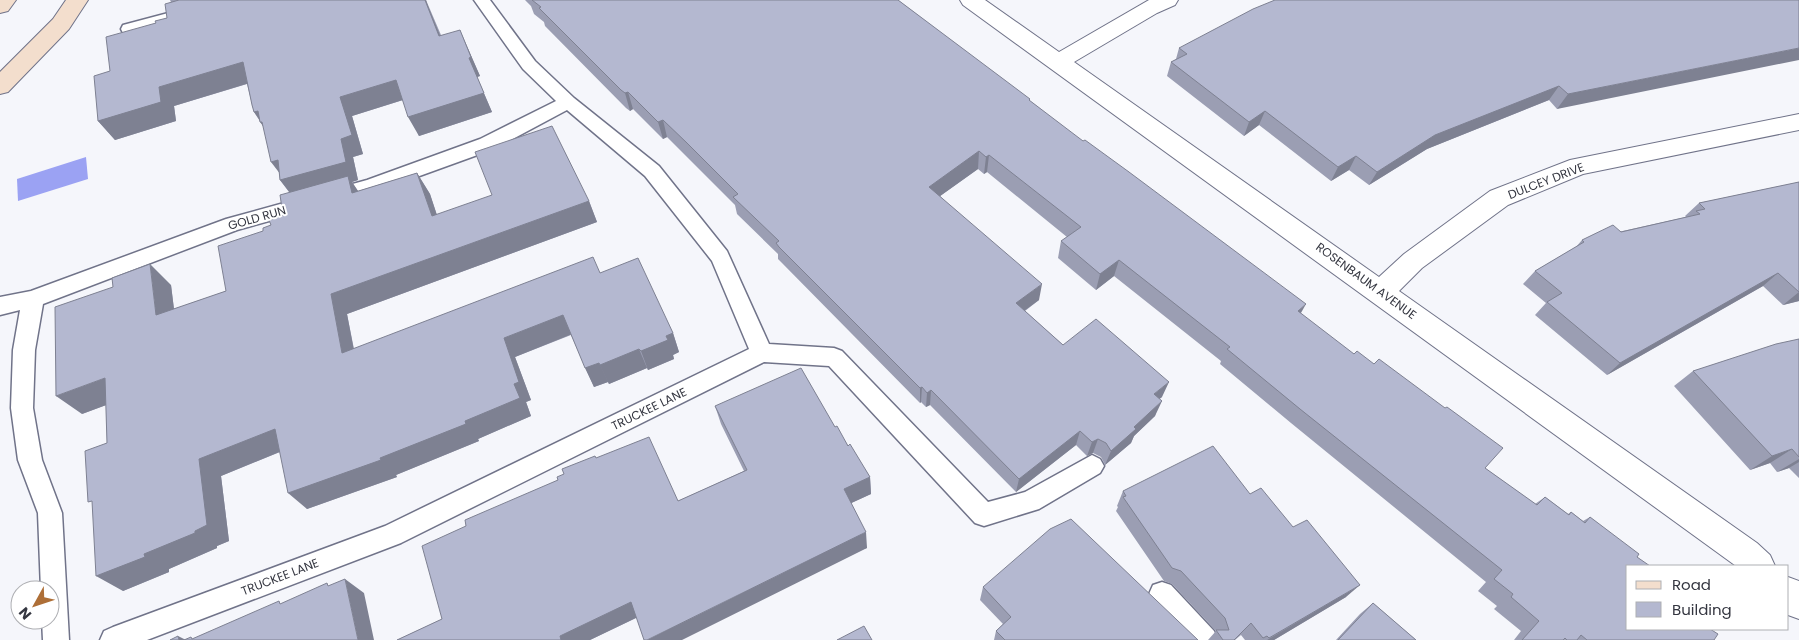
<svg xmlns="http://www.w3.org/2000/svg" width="1799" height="640" font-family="Poppins,sans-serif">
  <rect width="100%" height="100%" fill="#f5f6fb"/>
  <path fill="#9ba2f3" d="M86,157L88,179L18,201L17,179Z"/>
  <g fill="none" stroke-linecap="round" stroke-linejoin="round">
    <defs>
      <path id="lane" d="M217,0H244L242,4L129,34L123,33L121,29L123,25Z
        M474,0H490L535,61L574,98L659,166L727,251L769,344L834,348L842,351L988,502L1025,492L1092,455L1100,459L1104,466L1100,473L1039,509L984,526L975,523L829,366L764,362L401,543L147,640H100L104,631L113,627L385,526L749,349L712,261L645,176L567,110L494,149L378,191L237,230L43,304L35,350L33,408L42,460L62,513L69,640H43L42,620H50V590H41L38,513L18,460L11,408L13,350L20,310L0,315V297L31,291L226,219L367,180L480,139L556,101L523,69Z
        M1162,582L1171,585L1214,631L1218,640H1187L1153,603L1149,594L1153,585Z"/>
      <path id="street" d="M960,0H985L1059,52L1149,0H1178L1175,5L1157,13L1074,62L1379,277L1404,254L1490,191L1570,160L1799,114V130L1583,174L1508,205L1422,268L1399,291L1757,543L1770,555L1775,566H1736L963,5Z
        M1788,577L1799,581V619L1788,615Z"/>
      <path id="secondary" d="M0,0H16L8,11L0,13Z
        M66,0H88L69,29L8,92L0,94V72L53,19Z"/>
    </defs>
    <use href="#lane" stroke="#707389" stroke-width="3"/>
    <use href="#street" stroke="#707389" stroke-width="2"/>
    <use href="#secondary" stroke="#707389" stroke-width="2"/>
    <use href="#lane" fill="#fff" fill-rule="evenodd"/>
    <use href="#street" fill="#fff" fill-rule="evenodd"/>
    <use href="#secondary" fill="#f3decd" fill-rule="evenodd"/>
  </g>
  <path fill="#9b9eb3" d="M170,0H426L441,35L468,49L480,76L477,77L492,112L419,136L403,100L352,116L363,154L353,157L358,180L352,182L358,191L417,173L430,194L437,215L589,201L597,222L347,314L354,349L600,273L673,333L679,352L673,355L674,359L648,370L647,368L609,384L608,382L594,387L571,335L515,357L531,400L526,402L531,416L478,439L479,441L396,475L397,477L307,509L280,452L221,476L229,541L217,546V548L169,569V572L123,591L107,443L106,405L82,414L171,285L174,309L226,291L263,231L283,215L289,192L280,180L279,172L263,126L254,112L247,84L174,106L176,121L115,140L98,121L110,71L156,23L167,18L171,2Z
    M525,0H898L1030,101L1301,314L1485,468L1535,504L1545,497L1568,514L1571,512L1583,521L1590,517L1637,557L1714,640H1514L1521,631L1494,609L1497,606L1478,591L1486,582L1291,423L1220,364L1221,361L1114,276L1096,290L1058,258L1061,241L1067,237L987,172L984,174L978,169L940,196L1039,300L1025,311L1063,345L1162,397L1159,399L1155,416L1134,436L1131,443L1105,465L1101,457L1093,453L1087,456L1076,445L1016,492L930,405L926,407L921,402L920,403L782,263L778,259V254L737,214L735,205L667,137L663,139L633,109L630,111L626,108L545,26L544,22L534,14L531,6Z
    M1799,0L1557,109L1549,100L1427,149L1369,185L1349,170L1331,181L1259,125L1244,136L1167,76L1171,62L1176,59L1179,48Z
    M1799,182V301L1783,305L1763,286L1607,375L1535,315L1546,303L1523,284L1535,271L1576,247L1582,240L1686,217L1685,216L1699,203Z
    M1799,339V478L1789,468L1777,472L1770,463L1750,470L1674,386L1693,371Z
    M715,406L835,427L870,477L871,494L851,503L867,548L636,618L590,640H397L442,619L466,526L558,480L564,474L596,458L678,501L744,471L721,424Z
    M1123,491L1250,494L1346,597L1274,640H1245L1241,635L1235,640H1208L1216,631L1215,630L1172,584L1164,581L1116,511L1118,507L1117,506Z
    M983,587L1198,640H994L996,631L1003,624L980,600Z
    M1373,603L1416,640H1336L1360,614Z"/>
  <path fill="#7e8192" d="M425,0H426L428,6L448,55L439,36Z
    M460,30L480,76L477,77L492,112L419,136L408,117Z
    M1799,48V60L1557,109L1568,94Z
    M243,62L256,81L174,106L176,121L115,140L98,121L159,87Z
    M396,80L406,99L352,116L363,154L353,157L358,180L352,182L362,197L294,198L280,180L284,179L271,162L341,139L340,97Z
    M1559,86L1549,100L1427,149L1369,185L1377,172L1435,135Z
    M628,92L633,109L630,111L625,93Z
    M258,111L274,141L260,122H261L254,112Z
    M1265,111L1259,125L1244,136L1249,122Z
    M663,120L667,137L663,139L658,122Z
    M979,151L978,169L929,204V187Z
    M989,155L987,172L984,174L986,157Z
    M1356,156L1349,170L1331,181L1338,167Z
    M417,173L430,194L444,237L432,216Z
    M589,201L597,222L347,314L358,372L342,353L331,294Z
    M1119,260L1114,276L1096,290L1100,274Z
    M150,264L171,285L177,334L156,315Z
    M1778,273L1763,286L1607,375L1620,363Z
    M1042,284L1039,300L1013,319L1016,303Z
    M1799,292V301L1783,305Z
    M1306,304L1297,320L1298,311Z
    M563,315L572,334L515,357L531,400L526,402L531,416L478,439L479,441L396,475L397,477L307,509L288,493L380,458L465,421L514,384L504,338Z
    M673,333L679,352L673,355L674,359L648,370L641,351L666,336Z
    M639,349L647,368L609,384L600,365Z
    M599,363L608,382L594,387L585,368Z
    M105,378L128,397L82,414L56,396Z
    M1169,382L1162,397L1147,409L1154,394Z
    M922,387L921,402L920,403V388Z
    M931,390L930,405L926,407L927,393Z
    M1162,401L1155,416L1134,436L1131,443L1105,465L1111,451L1134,427Z
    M275,429L294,446L221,476L229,541L217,546V548L169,569V572L123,591L96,576L144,554L199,459Z
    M1080,431L1076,445L1016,492L1019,479Z
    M1098,439L1093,453L1087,456L1092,442Z
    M1792,449L1770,463L1750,470L1772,456Z
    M1799,459V462L1789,468L1777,472Z
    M870,477L871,494L845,506L844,489Z
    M866,532L867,548L682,640H647Z
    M345,579L364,593L374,640H358Z
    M1360,585L1346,597L1274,640H1267Z
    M631,602L640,616L590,640H561L560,636Z
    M178,636L186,640H179Z"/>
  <path fill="#b4b8d0" stroke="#7e8192" d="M179,0H425L439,36L460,30L471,57L469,58L484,93L408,117L396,80L340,97L352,135L341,139L346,162L280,180L278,160L271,162L262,122H260L258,111L254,112L252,105L243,62L159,87L161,102L98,121L94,76L110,71L106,37L156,23L155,21L167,18L165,4Z
    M532,0H898L1030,99L1029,100L1083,141L1085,140L1129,172L1306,304L1298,311L1354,354L1357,351L1374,364L1379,359L1445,408L1447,407L1503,448L1485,468L1537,505L1545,497L1569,515L1571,512L1585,523L1590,517L1639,554L1637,557L1650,566H1628V629H1710L1718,634L1714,640H1587L1581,635L1577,640H1567L1565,638L1563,640H1522L1539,621L1511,597L1513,594L1494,579L1502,570L1300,409L1227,349L1230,347L1119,260L1100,274L1061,241L1081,227L989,155L986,157L979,151L929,187L1042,284L1016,303L1063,345L1096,319L1169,382L1154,394L1162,401L1134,427L1136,429L1111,451L1106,443L1098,439L1092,442L1080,431L1019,479L931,390L927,393L922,387L920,388L779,247L776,243L779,241L733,197L738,194L687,143L663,120L658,122L628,92L625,93L621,90L539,8L541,7Z
    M1275,0H1799V48L1568,94L1559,86L1435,135L1377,172L1356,156L1338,167L1265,111L1249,122L1171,62L1187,54L1179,48L1253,9Z
    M552,126L589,201L331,294L342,353L593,257L600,273L638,258L673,333L666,336L668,340L641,351L639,349L600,365L599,363L585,368L563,315L504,338L519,382L514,384L520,398L465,421L466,424L380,458L381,460L288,493L275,429L199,459L207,525L195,531V533L144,554L145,557L96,576L92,501L88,502L85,451L107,443L105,378L56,396L55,307L113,287L112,278L150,264L156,315L226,291L218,246L263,231V228L271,225L269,220L283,215L280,195L348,176L352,193L417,173L432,216L492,195L475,152Z
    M1799,182V292L1778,273L1620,363L1547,302L1562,293L1535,271L1584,242L1582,240L1613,225L1621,232L1700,214L1696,211L1705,209L1699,203Z
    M1799,339V457L1792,449L1772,456L1693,371L1776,344Z
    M801,368L835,427L837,426L848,446L850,444L870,477L844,489L866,532L647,640H644L631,602L560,636L561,640H397L442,619L422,546L466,526L465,520L558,480L557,477L564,474L562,469L595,456L596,458L649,437L678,501L747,470L715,406Z
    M1213,446L1250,494L1261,488L1293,527L1307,520L1360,585L1269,638L1267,636L1263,638L1251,623L1234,640H1223L1216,630H1229L1225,618L1181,571L1172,568L1123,497L1126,496L1123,491Z
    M1071,519L1198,640H1005L996,631L1011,617L983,587L1050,529Z
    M345,579L358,640H184L191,637L192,639L279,601L280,604L327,583L328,586Z
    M1373,603L1416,640H1338Z
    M864,626L872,640H837Z
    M178,636L179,640H170Z"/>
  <g text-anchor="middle" stroke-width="4" stroke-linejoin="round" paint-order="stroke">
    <g font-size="12" fill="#343640" stroke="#fff">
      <text transform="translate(1546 181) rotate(-21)" y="4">DULCEY DRIVE</text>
      <text transform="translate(257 218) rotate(-16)" y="4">GOLD RUN</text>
      <text transform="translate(1366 281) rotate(36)" y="4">ROSENBAUM AVENUE</text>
      <text transform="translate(649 409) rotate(-26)" y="4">TRUCKEE LANE</text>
      <text transform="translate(280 577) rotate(-21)" y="4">TRUCKEE LANE</text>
    </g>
  </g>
  <rect x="1626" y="565" width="162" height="65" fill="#ffffff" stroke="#aeafb3"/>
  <rect x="1636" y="581" width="25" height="8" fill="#f3decd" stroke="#aeafb3"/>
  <text x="1672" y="590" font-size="15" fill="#343640">Road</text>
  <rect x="1636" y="602" width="25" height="15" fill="#b4b8d0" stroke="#aeafb3"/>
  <text x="1672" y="615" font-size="15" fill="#343640">Building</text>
  <g transform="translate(35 605) rotate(230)"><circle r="24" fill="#ffffff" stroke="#aeafb3"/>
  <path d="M0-4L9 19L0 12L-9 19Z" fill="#ae6f37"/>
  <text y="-8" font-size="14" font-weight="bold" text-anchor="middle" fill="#343640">N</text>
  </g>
</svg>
